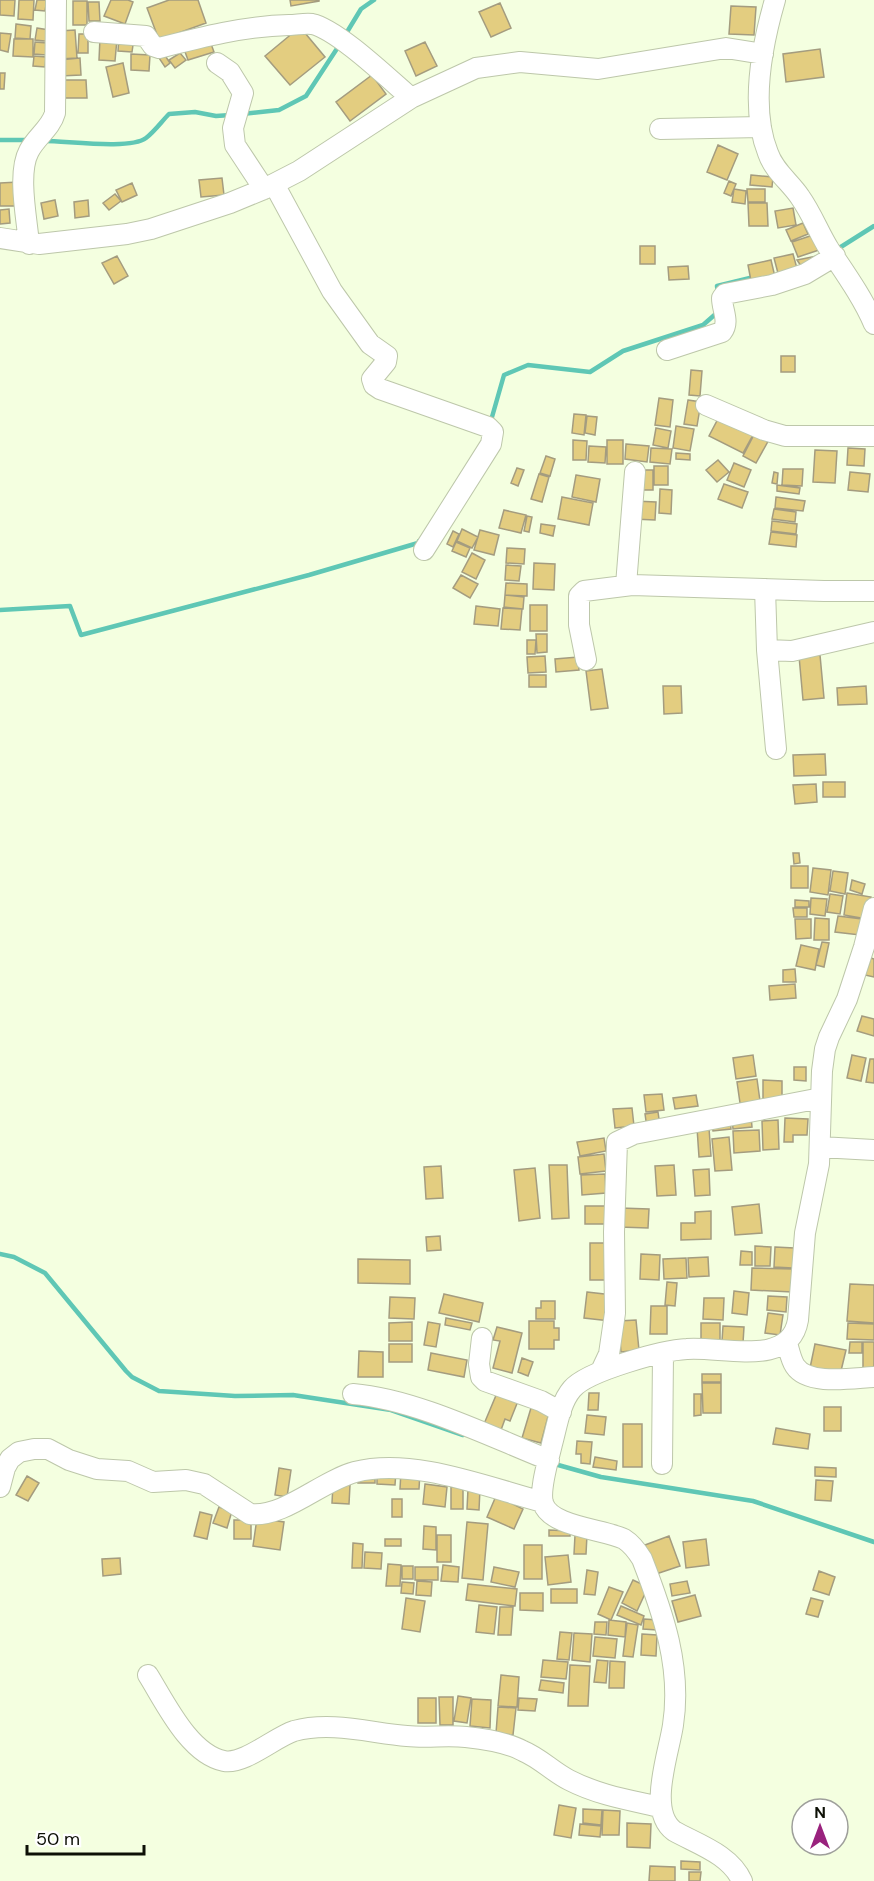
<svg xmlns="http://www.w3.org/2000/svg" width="874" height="1881" font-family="'DM Sans',sans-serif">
  <rect width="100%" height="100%" fill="#f4ffe0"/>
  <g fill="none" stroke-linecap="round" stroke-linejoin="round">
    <path stroke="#5fc7b5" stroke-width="4.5" d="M344,37L361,9L374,0
      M242,114L279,110L306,96L340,44
      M0,140H30
      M45,141C68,141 130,150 146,138C155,131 162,121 169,114L195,112L216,116L231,115
      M836,250L874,226
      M718,294L717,286L754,277
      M490,424L504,375L528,365L590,372L623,351L703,325L719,311
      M0,610L70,606L81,635L309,575L418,543L419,541
      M0,1254L14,1257L45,1273L126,1371L132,1377L159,1391L235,1396L293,1395L391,1410L463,1435
      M551,1463L601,1477L753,1501L874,1542"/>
  </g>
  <path fill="#e3cd80" stroke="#a49c7f" stroke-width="1.5" d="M0,0H15L14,16L0,15Z
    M19,0H34L33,20L18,19Z
    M37,0H47L45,11L35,10Z
    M111,0H128L133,2L125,24L104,16Z
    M169,0H198L206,23L159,40L147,8Z
    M290,0H319V1L291,6Z
    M73,1H87V25H73Z
    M88,2H99L100,21H89Z
    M500,3L511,28L491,37L479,12Z
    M731,6L756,7L754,35L729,34Z
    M16,24L31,26L30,39L15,38Z
    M300,27L325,57L290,85L265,56Z
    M37,28L55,31L54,42L35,40Z
    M75,30L77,58L59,59L58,31Z
    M0,33L11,34L8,52L0,50Z
    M79,34H88V53H78Z
    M119,37L134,38L132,52L118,51Z
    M100,38L117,39L115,61L99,60Z
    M14,39H33V57L13,56Z
    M210,41L214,52L188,60L184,49Z
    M35,42L47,43L46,55L34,54Z
    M425,42L437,66L416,76L405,51Z
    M820,49L824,77L786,82L783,54Z
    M180,53L186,60L175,68L169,60Z
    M131,54L150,55L149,71L131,70Z
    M164,54L170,63L165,67L159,58Z
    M34,56L46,57L45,67L33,66Z
    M80,58L81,75L60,76L59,60Z
    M123,63L129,93L113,97L106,67Z
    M0,73H5L4,89H0Z
    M372,75L386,94L350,121L336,102Z
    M62,80H86L87,98H62Z
    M718,145L738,154L727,180L707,172Z
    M751,175L773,177L772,187L750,185Z
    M222,178L224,195L201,197L199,180Z
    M729,181L736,184L731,196L724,193Z
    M18,182L19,206H0V183Z
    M132,183L137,195L122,202L116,190Z
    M734,189L746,191L745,204L732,202Z
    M747,189H765V202H748Z
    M115,194L121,201L109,210L103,203Z
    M55,200L58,216L44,219L41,203Z
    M88,200L89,216L75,218L74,202Z
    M748,203H767L768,226H749Z
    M793,208L796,225L778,228L775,211Z
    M9,209L10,223L0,224V210Z
    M803,223L808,234L791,241L786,230Z
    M813,235L819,250L798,257L792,242Z
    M640,246H655V264H640Z
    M793,254L798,272L779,277L774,258Z
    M117,256L128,276L114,284L102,263Z
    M817,256L801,266L797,260Z
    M771,260L775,277L751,281L748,265Z
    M688,266L689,279L669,280L668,267Z
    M781,356H795V372H781Z
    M691,370L702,371L700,396L689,395Z
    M659,398L673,400L670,427L655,425Z
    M688,400L701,402L697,426L684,424Z
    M574,414L586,415L584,435L572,433Z
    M720,415L754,433L743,453L709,436Z
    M587,416L597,417L595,435L585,433Z
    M676,426L694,429L690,451L673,448Z
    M656,428L671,431L668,448L653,445Z
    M757,429L771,436L756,463L743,456Z
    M573,440L587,441L586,460H573Z
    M607,440H623V464H607Z
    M626,444L649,446L647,462L625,459Z
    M589,446L606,447L605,463L588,462Z
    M651,448L672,449L670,464L650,462Z
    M848,448L865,449L864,466L847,465Z
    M815,450L837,451L835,483L813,482Z
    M676,453L690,454V460L676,459Z
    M546,456L555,459L550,476L540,473Z
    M718,460L729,472L717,482L706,470Z
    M734,463L751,470L744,487L727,480Z
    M654,466H668V485H654Z
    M517,468L524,470L518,486L511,483Z
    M783,469H803L802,486L782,485Z
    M640,470H653V490H640Z
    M774,472L778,473L777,484L772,483Z
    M850,472L870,474L868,492L848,490Z
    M539,474L549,477L542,502L531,499Z
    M576,475L600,479L596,502L572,497Z
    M724,484L748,492L742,508L718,499Z
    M777,485L800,488L799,494L777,491Z
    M660,489L672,490L671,514L659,513Z
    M562,497L593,503L589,525L558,519Z
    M776,497L805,501L803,511L775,508Z
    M634,501L656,502L655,520L633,519Z
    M774,509L796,512L795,522L772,519Z
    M504,510L526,515L521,533L499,528Z
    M527,516L532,517L529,532L524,531Z
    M772,521L797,524L796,534L771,531Z
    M541,524L555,526L553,536L540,533Z
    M462,529L478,537L472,548L457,541Z
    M480,530L499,535L494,555L474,550Z
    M453,531L459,534L453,547L447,544Z
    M771,532L797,535L796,547L769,544Z
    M456,542L470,548L466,557L452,551Z
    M507,548L525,549L524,564L506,563Z
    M472,553L485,560L476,579L462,572Z
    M534,563L555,564L554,590L533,589Z
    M506,565L521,566L519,581L505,580Z
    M461,575L478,584L470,598L453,588Z
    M506,583L527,584V596L505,595Z
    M505,595L524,597L523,609L504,607Z
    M530,605H547V631H530Z
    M476,606L500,609L498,626L474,624Z
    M503,608L522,609L520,630L501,629Z
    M536,634H547V652L537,653Z
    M527,640H536L535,654H527Z
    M820,655L824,698L803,700L799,656Z
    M545,656L546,672L528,673L527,657Z
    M578,657L579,670L556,672L555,659Z
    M602,669L608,708L591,710L586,671Z
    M529,675H546V687H529Z
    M663,686H681L682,713L664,714Z
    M866,686L867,704L838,705L837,688Z
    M825,754L826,775L794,776L793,755Z
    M823,782H845V797H823Z
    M816,784L817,802L795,804L793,785Z
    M793,853H799L800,863L794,864Z
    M791,866H808V888H791Z
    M813,868L831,870L828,895L810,892Z
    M833,871L848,873L845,894L830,891Z
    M852,880L865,884L862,894L850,890Z
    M847,893L871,897L867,919L844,915Z
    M830,894L843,896L840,914L827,912Z
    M811,898L827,899L825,916L810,914Z
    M795,900L809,901V907H795Z
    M793,908H807V917H794Z
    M838,916L862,919L860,935L835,932Z
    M815,918L829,919V940H814Z
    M795,919H811V938L796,939Z
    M822,942L829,943L824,967L816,965Z
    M801,945L819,949L815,970L796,966Z
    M871,958L874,959V977L865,975Z
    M795,969L796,982H783V970Z
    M795,984L796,998L770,1000L769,986Z
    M862,1016L874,1019V1036L857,1031Z
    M753,1055L756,1076L736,1079L733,1058Z
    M852,1055L866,1058L861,1081L847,1078Z
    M870,1059H874V1083L866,1082Z
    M794,1067H806V1081L794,1080Z
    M757,1079L760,1101L740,1103L737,1082Z
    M763,1080L782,1081V1101L763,1100Z
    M662,1094L664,1110L646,1112L644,1095Z
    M696,1095L698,1106L675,1109L673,1098Z
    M632,1108L634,1126L615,1128L613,1109Z
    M658,1112L660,1126L647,1128L645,1114Z
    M751,1116L752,1127L733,1129L732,1118Z
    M785,1118L808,1119L807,1135H793V1142H784Z
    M730,1119L731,1129L713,1131L711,1121Z
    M778,1120L779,1149L763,1150L762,1121Z
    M697,1128H709L711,1156L699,1157Z
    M759,1130L760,1151L734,1153L733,1131Z
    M729,1137L732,1170L715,1171L712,1139Z
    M604,1138L606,1151L580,1156L577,1142Z
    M604,1154L606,1171L580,1174L578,1157Z
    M549,1165H567L569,1218L552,1219Z
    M674,1165L676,1195L657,1196L655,1166Z
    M441,1166L443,1198L426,1199L424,1167Z
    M535,1168L540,1218L519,1221L514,1170Z
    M709,1169L710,1195L695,1196L693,1170Z
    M605,1174L606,1193L582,1195L581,1175Z
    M759,1204L762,1233L735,1235L732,1207Z
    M585,1206H611V1224H585Z
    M620,1208L649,1209L648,1228L619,1227Z
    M711,1211V1239L681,1240V1223H695V1212Z
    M440,1236L441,1250L427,1251L426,1237Z
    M590,1243H612L611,1280H590Z
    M755,1246L771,1247L770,1266H755Z
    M775,1247L794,1248L793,1268L774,1267Z
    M741,1251L752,1252V1265H740Z
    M641,1254L660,1255L659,1280L640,1279Z
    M708,1257L709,1276L689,1277L688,1258Z
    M686,1258L687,1278L664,1279L663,1259Z
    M358,1259L410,1260V1284L358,1283Z
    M752,1268L793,1269L792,1292L751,1290Z
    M667,1282L677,1283L675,1306L665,1305Z
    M850,1284L874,1285V1323L847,1321Z
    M734,1291L749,1293L747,1315L732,1313Z
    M587,1292L613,1295L610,1321L584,1318Z
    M444,1294L483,1303L479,1322L439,1313Z
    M768,1296L787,1297L786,1312L767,1310Z
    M390,1297L415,1298L414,1319L389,1318Z
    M704,1298H724L723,1320L703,1319Z
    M541,1301H555V1319H536V1308H541Z
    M651,1306H667V1334H650Z
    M768,1313L783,1315L780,1335L765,1333Z
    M446,1318L472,1323L470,1330L445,1325Z
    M636,1320L639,1350L621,1352L618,1321Z
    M529,1321H554V1328H559V1340H554V1349H529Z
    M412,1322V1341H389V1323Z
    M428,1322L440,1324L436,1347L424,1345Z
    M701,1323H720V1343H701Z
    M848,1323L874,1324V1340L847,1339Z
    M723,1326L744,1327L743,1343L722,1341Z
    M497,1327L522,1333L512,1373L493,1368L500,1341L493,1340Z
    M850,1342H862V1353H849Z
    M863,1342H874V1371H863Z
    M389,1344H412V1362H389Z
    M815,1344L846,1350L840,1375L810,1368Z
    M359,1351L383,1352V1377H358Z
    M431,1353L467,1360L464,1377L428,1370Z
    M522,1358L533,1362L528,1376L518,1372Z
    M702,1374H721V1382H702Z
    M702,1383H721V1413H703Z
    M497,1393L518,1401L510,1421L505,1419L501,1430L484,1424Z
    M589,1393H599L598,1410H588Z
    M694,1394H701V1415L694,1416Z
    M824,1407H841V1431H824Z
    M531,1408L549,1413L541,1443L522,1438Z
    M587,1415L606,1417L604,1435L585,1433Z
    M623,1424H642V1467H623Z
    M776,1428L810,1434L808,1449L773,1444Z
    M577,1441L592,1442L590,1464L581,1463V1454H576Z
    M595,1457L617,1461L616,1470L593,1467Z
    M815,1467L836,1468V1477L815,1476Z
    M279,1468L291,1470L287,1497L275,1495Z
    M377,1471H396L395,1485L377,1484Z
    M401,1471L420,1472L419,1489H400Z
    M358,1473L375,1474V1483H358Z
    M27,1476L39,1483L28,1501L16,1495Z
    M816,1480L833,1481L831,1501L815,1500Z
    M333,1484L350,1485L349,1504L332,1503Z
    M425,1484L447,1487L445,1507L423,1504Z
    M451,1487L463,1488V1509H451Z
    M468,1489H480L479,1510L467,1509Z
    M496,1496L523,1509L514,1529L487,1517Z
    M392,1499H402V1517H392Z
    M219,1507L232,1511L227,1528L213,1523Z
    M200,1512L212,1515L207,1539L194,1536Z
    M257,1518L284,1522L280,1550L253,1546Z
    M234,1520H251V1539H234Z
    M467,1522L488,1524L483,1580L462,1578Z
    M424,1526L436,1527V1550L423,1549Z
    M549,1530L570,1531V1536H549Z
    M437,1535H451V1562H437Z
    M575,1535H587L586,1554H574Z
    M669,1536L680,1566L656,1574L645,1545Z
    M385,1539H401V1546H385Z
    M706,1539L709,1565L686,1568L683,1542Z
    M353,1543L363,1544L362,1568H352Z
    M524,1545H542V1579H524Z
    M365,1552L382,1553L381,1569L364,1568Z
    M568,1555L571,1582L548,1585L545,1557Z
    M120,1558L121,1574L103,1576L102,1559Z
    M388,1564L401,1565L400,1586H386Z
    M443,1565L459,1567L458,1582L441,1581Z
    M402,1566H413V1579H402Z
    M415,1567H438V1580H415Z
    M494,1567L519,1572L515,1587L491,1582Z
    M587,1570L598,1572L595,1595L584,1594Z
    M819,1571L835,1577L829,1595L813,1590Z
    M633,1580L648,1587L637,1611L622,1603Z
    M417,1581L432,1582L431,1596L416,1595Z
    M687,1581L690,1593L672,1596L670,1584Z
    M402,1582L414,1583L413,1594L401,1593Z
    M468,1584L517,1589L515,1606L466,1600Z
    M609,1587L623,1592L611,1620L598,1614Z
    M551,1589H577V1603H551Z
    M520,1593H543V1611L520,1610Z
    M695,1595L701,1616L678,1622L672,1601Z
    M406,1598L425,1601L420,1632L402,1629Z
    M811,1598L823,1601L818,1617L806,1614Z
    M479,1605L497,1607L494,1634L476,1632Z
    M621,1606L644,1616L641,1625L617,1615Z
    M500,1607H513L511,1635H498Z
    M644,1619L658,1620L657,1630L643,1629Z
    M609,1620L626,1622L625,1637L608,1635Z
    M595,1622H607L606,1635L594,1634Z
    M627,1623L638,1625L633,1657L623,1656Z
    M560,1632L572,1633L569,1660L557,1659Z
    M574,1633L592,1634L590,1662L572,1660Z
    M642,1634L657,1635L656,1656L641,1655Z
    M595,1637L617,1639L615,1658L593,1656Z
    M543,1660L568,1662L566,1679L541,1677Z
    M597,1660L608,1661L606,1683L594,1682Z
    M610,1661L625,1662L624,1688H609Z
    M570,1665L590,1666L588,1706H568Z
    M501,1675L519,1677L517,1707L498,1706Z
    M541,1680L564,1683L563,1693L539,1690Z
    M458,1696L471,1698L467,1723L454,1721Z
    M439,1697H453V1725H440Z
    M418,1698H436V1723H418Z
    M519,1698L537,1699L535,1711L518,1710Z
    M472,1699L491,1700L490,1728L470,1726Z
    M498,1707L516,1708L513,1735L496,1733Z
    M559,1805L576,1808L571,1838L554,1835Z
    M583,1809L602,1810L601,1825L583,1823Z
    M603,1810L620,1811L619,1835H602Z
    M627,1823L651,1824L650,1848L627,1847Z
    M580,1824L601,1826L600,1837L579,1835Z
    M681,1861L700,1862V1870L681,1869Z
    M650,1866L675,1867V1881H649Z
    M689,1872H701L700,1881H689Z"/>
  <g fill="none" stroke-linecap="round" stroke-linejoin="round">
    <defs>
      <path id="minor" d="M775,0C762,45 750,108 768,153C774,171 790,182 800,197C812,214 819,233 829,249C845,273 863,298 874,324
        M94,32L146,36L153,46L159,48C202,37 245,26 289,25C296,25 305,23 312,24C337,29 390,80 411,98
        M217,63L230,72L243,93L233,128L235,145L264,189
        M660,129L761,127
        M274,184L332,291L370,344L387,356L386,362L372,379L374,385L380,389L488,427L493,432L491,444L424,550
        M0,238L39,244L127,234L151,229L230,203L264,189L299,171L411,98L476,68L520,62L598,69L726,48L763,54
        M29,244C27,219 17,173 29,151C36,137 51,128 55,113L56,0
        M667,350L722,332C730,322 722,310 722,298L725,294L772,285L805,274L835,256
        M706,405L764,430L785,436H874
        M626,585L635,472
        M765,589L767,650L792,651L874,632
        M767,650L776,749
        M586,660L579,625V596L584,591L632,585L824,591H874
        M820,1147L874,1150
        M482,1338L479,1364L481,1377L485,1381L541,1401L561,1412
        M787,1343C789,1350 791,1360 795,1366C808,1386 853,1378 874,1377
        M601,1371L609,1354L615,1313L614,1232L617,1142L634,1134L821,1098
        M353,1394C415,1399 491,1437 549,1460
        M662,1464L663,1354
        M0,1487L5,1468L10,1459L19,1452L34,1449H48L69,1460L97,1469L128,1471L153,1482L186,1480L204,1484L250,1514C284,1518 321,1481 355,1472C412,1457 486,1487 543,1502
        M148,1675C165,1702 189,1754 224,1761C244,1765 275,1737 294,1731C331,1721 371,1733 407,1736C427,1738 447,1735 466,1737C485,1739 507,1742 523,1751C540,1758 553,1772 569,1780C598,1795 629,1800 660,1807
        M742,1881C730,1854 697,1844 674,1831C647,1811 669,1753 673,1725C682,1667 663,1613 642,1559C637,1551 632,1544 624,1539C604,1529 550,1527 543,1503C539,1489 549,1458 552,1444C557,1426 560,1403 572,1389C587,1371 663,1350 687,1349C722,1346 790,1368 798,1320L805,1233L819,1164L822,1071L825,1049L829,1037L847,999L864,947L874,908"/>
    </defs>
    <use href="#minor" stroke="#bdc7aa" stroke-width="22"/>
    <use href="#minor" stroke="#fff" stroke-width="20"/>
  </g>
  <g transform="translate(820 1827)"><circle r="28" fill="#ffffff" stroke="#9e9f9b" stroke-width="1.5"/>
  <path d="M0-4.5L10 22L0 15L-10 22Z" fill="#99227d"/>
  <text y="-9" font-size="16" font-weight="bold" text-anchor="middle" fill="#0d1006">N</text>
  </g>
  <path d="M27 1845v9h117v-9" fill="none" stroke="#0d1006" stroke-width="3"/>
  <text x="36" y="1845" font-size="18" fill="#0d1006" stroke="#ffffff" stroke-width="4.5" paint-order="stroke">50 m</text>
</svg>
